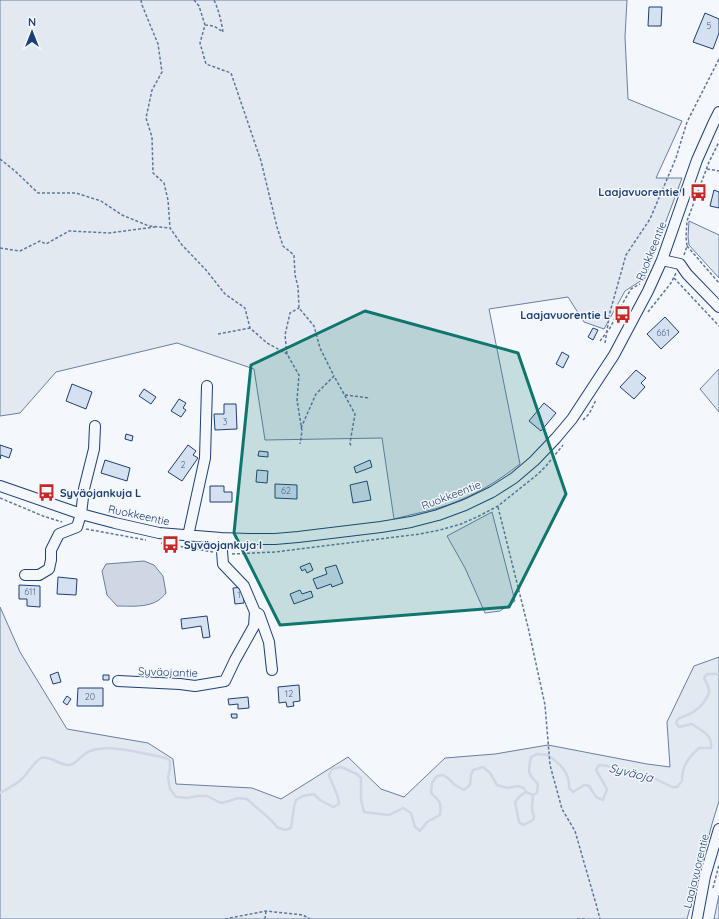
<svg xmlns="http://www.w3.org/2000/svg" width="719" height="919" font-family="Quicksand,sans-serif">
  <rect width="100%" height="100%" fill="#f4f7fb"/>
  <path fill="#e3e9f0" stroke="#687fa3" d="M0,0H627L625,37L628,99L682,121L656,178H682L645,278L625,291L604,329L584,322L568,297L489,309L520,464C497,482 475,495 448,505C431,511 412,514 394,519L382,438L265,440L254,369L177,343L56,372L20,413L0,416Z
    M689,221L719,235V278L689,245L688,237Z
    M719,369V412L700,389Z
    M492,512L515,601L500,611L485,613L465,568L447,536Z
    M0,607L20,652L67,729L148,743L173,759L176,784L252,788L281,799L348,757L381,789L404,797L445,758L495,754L548,745L647,764L670,767L667,722L694,666L719,657V801L712,824L687,919H0Z
    M719,895V919H714Z"/>
  <path fill="#cfd7e4" stroke="#687fa3" d="M144,561L154,565L163,576L166,593C164,596 161,598 159,600C147,608 130,606 117,606L107,595L102,571L106,564Z"/>
  <g fill="none" stroke-linecap="round" stroke-linejoin="round">
    <path stroke="#cfd7e4" stroke-width="2.5" d="M526,792L520,796L515,802L519,822L523,825L533,820L534,817L532,809L533,795
      M0,793C8,788 16,785 23,778C28,772 35,761 41,758C48,755 60,765 68,765C76,766 81,754 90,751C104,746 119,749 133,751C144,754 155,755 166,758L170,761V768L168,777L170,789L176,797L187,798L198,796H207L221,803L229,801L238,798L247,799L271,820L277,827L285,830L291,828L294,807L296,800L303,796L314,794L320,800L333,807L339,804C339,795 332,785 329,775L332,769L341,767L357,774L361,778V800L364,812L389,815L403,808L411,813L415,827L420,831L427,822L440,815C442,802 439,800 431,793L432,783L437,776L443,775L448,778L455,785L464,790L470,785L471,775L473,770L483,767L490,773L497,785L507,788L518,786L524,788L526,792L533,795L537,793L538,784C527,773 528,772 531,757L537,754L548,755C560,764 570,772 569,788L573,792L584,785L589,786L596,797L603,800L607,789L596,770L599,765L608,766L630,773L650,776L672,787H677L682,781C682,766 688,758 699,748H711C713,735 702,731 692,724L679,727L676,723L678,719C689,714 697,712 704,702C706,699 708,696 709,693C710,688 706,682 704,678L707,674H719"/>
  </g>
  <path fill="#d5e0f0" stroke="#1d3f73" d="M649,7H662L661,26H648Z
    M705,13L719,19V33L713,49L693,42Z
    M714,190L719,192V208L710,206Z
    M665,317L679,332L661,349L647,334Z
    M593,328L598,330L593,340L588,337Z
    M562,352L569,356L563,368L556,364Z
    M636,370L646,378L641,383L645,387L634,399L620,387Z
    M72,384L92,392L86,409L66,401Z
    M144,389L156,397L151,404L139,396Z
    M179,399L186,403L183,408L186,410L181,417L171,411Z
    M544,403L556,413L541,431L529,421Z
    M224,404H236L237,429L215,430L214,414H224Z
    M126,434L133,436L132,441L125,439Z
    M0,445L12,449L9,458L1,455L0,459Z
    M188,445L196,451L193,455L198,458L182,481L168,472Z
    M259,451L268,452V457L258,456Z
    M105,460L130,468L127,481L101,473Z
    M370,460L372,467L356,473L354,467Z
    M257,470L268,471L267,483L256,482Z
    M367,481L371,500L353,503L350,485Z
    M275,484L297,485V499L275,498Z
    M210,486H224V492H232V502H210Z
    M310,563L313,570L307,573L305,569L302,571L300,567Z
    M336,565L343,583L332,587L331,584L317,589L313,579L327,574L325,568Z
    M58,577L77,579L76,595L57,594Z
    M19,585L40,586V607L27,606V599H19Z
    M243,587L244,603L235,604L233,588Z
    M300,590L302,594L311,591L313,597L294,604L290,594Z
    M207,616L210,637L203,638L201,626L182,629L181,619Z
    M58,672L61,682L53,684L50,675Z
    M103,675H109V680H103Z
    M299,685L300,701L293,702L294,706L287,707L286,702L279,703L278,687Z
    M78,688H103V706H77Z
    M67,696L71,699L67,705L63,702Z
    M248,697L249,708L238,709V704L229,705L228,699Z
    M231,714H237V718H232Z"/>
  <g fill="none" stroke-linecap="round" stroke-linejoin="round">
    <defs>
      <path id="minor" d="M662,260L680,264L687,274L719,307
        M0,486L81,514L115,523L159,533L221,538L248,539H275L298,537L381,527L411,522L438,515L465,505L492,492L514,478L534,461L556,438L572,419L614,355L648,291L662,260L697,160L713,124L719,112
        M188,536L205,458L207,386
        M25,575H39L49,569L51,560V550L59,534L77,527L81,514L84,489L94,449L95,426
        M255,612L259,614L269,642L272,670
        M118,681L180,684L195,686L225,681L235,660L254,626L255,612L244,586L223,564L221,538
        M697,919L705,876L719,829"/>
    </defs>
    <use href="#minor" stroke="#1d3f73" stroke-width="12"/>
    <path stroke="#5e769c" stroke-width="1.5" stroke-dasharray="3 2" stroke-linecap="butt" d="M141,0L142,5L158,44L162,72L152,90L146,118L152,137L153,173L164,183L168,200L170,228L182,245L206,270L225,294L245,308L250,328L267,343L287,354L299,375L297,400L302,431L300,444
      M194,0L199,6L205,25L200,43L206,64L231,73L261,161L277,227L283,246L294,255L295,275L298,287L299,308L314,326L320,348L334,376
      M205,25L214,26L223,32C221,20 219,11 214,0
      M0,159L15,171L38,193H76L101,201L122,215L149,226L169,228
      M707,169L719,171
      M687,246L719,283
      M0,248L20,251L40,241L46,244L69,231L109,233L155,227
      M684,255L687,246L686,237L687,221L709,162L719,142
      M674,278L719,326
      M648,312L671,283L676,273
      M218,334L250,328
      M600,341L610,328L621,306L631,289L640,284
      M605,343L610,312L626,255L650,219L676,158L687,122L719,59
      M287,354L285,335L290,313L299,308
      M345,395L370,398
      M583,420L589,414L596,400
      M301,428L316,394L334,376L355,414L350,443L351,446
      M0,498L43,516L62,522
      M498,507L528,627L545,705L550,765L562,809L575,831L596,904L600,919
      M86,529L146,540
      M161,543L213,552
      M232,554L275,552L420,534L440,530L461,524L477,517L498,506L538,474L546,466L563,445
      M713,888L719,865
      M225,919L266,911L303,915L310,919
      M265,919L266,911
      M577,919H585"/>
    <use href="#minor" stroke="#f4f7fb" stroke-width="10"/>
  </g>
  <path fill="#0f766e" fill-opacity="0.2" stroke="#0f766e" stroke-width="3" stroke-linejoin="round" d="M365,311L518,353L566,494L509,607L280,625L234,533L251,365Z"/>
  <defs>
    <symbol id="bus-bare" viewBox="-9 -9 18 18"><path d="M-5-6H5V4H4V6H2V4H-2V6H-4V4H-5ZM-3.5-4V0h7V-4ZM-3.5 1.2v1.5H-2V1.2ZM2 1.2v1.5H3.5V1.2Z" fill="#c62828" stroke="#f4f7fb" stroke-width="2.5" paint-order="stroke"/></symbol>
  </defs>
  <g fill-rule="evenodd">
    <use href="#bus-bare" x="686" y="180" width="25" height="25"/>
    <use href="#bus-bare" x="610" y="302" width="25" height="25"/>
    <use href="#bus-bare" x="34" y="480" width="25" height="25"/>
    <use href="#bus-bare" x="158" y="532" width="25" height="25"/>
  </g>
  <g text-anchor="middle" stroke-width="3" stroke-linejoin="round" paint-order="stroke">
    <g font-size="9" fill="#4b6792">
      <text x="709" y="29">5</text>
      <text x="663" y="336">661</text>
      <text x="225" y="425">3</text>
      <text x="183" y="468">2</text>
      <text x="286" y="494">62</text>
      <text x="30" y="595">611</text>
      <text x="239" y="598">1</text>
      <text x="289" y="697">12</text>
      <text x="90" y="700">20</text>
    </g>
    <g font-size="11" font-weight="bold" fill="#1d3f73" stroke="#f4f7fb" text-anchor="end">
      <text x="685" y="196">Laajavuorentie I</text>
      <text x="610" y="319">Laajavuorentie L</text>
      <text x="60" y="497" text-anchor="start">Syväojankuja L</text>
      <text x="184" y="549" text-anchor="start">Syväojankuja I</text>
    </g>
    <g font-size="11" fill="#1d3f73" stroke="#f4f7fb">
      <text transform="translate(651 251) rotate(-68)" y="4">Ruokkeentie</text>
      <text transform="translate(451 495) rotate(-21)" y="4">Ruokkeentie</text>
      <text transform="translate(139 515) rotate(12)" y="4">Ruokkeentie</text>
      <text transform="translate(168 672) rotate(2)" y="4">Syväojantie</text>
      <text transform="translate(696 871) rotate(-76)" y="4">Laajavuorentie</text>
    </g>
    <g font-size="12" font-style="italic" fill="#1d3f73" stroke="#f4f7fb">
      <text transform="translate(631 773) rotate(14)" y="4">Syväoja</text>
    </g>
  </g>
  <g transform="translate(32 32)" stroke="#f4f7fb" stroke-width="3" paint-order="stroke">
  <path d="M0-3L7 15L0 10L-7 15Z" fill="#1d3f73"/>
  <text y="-6" font-size="11" font-weight="bold" text-anchor="middle" fill="#1d3f73">N</text>
  </g>
</svg>
